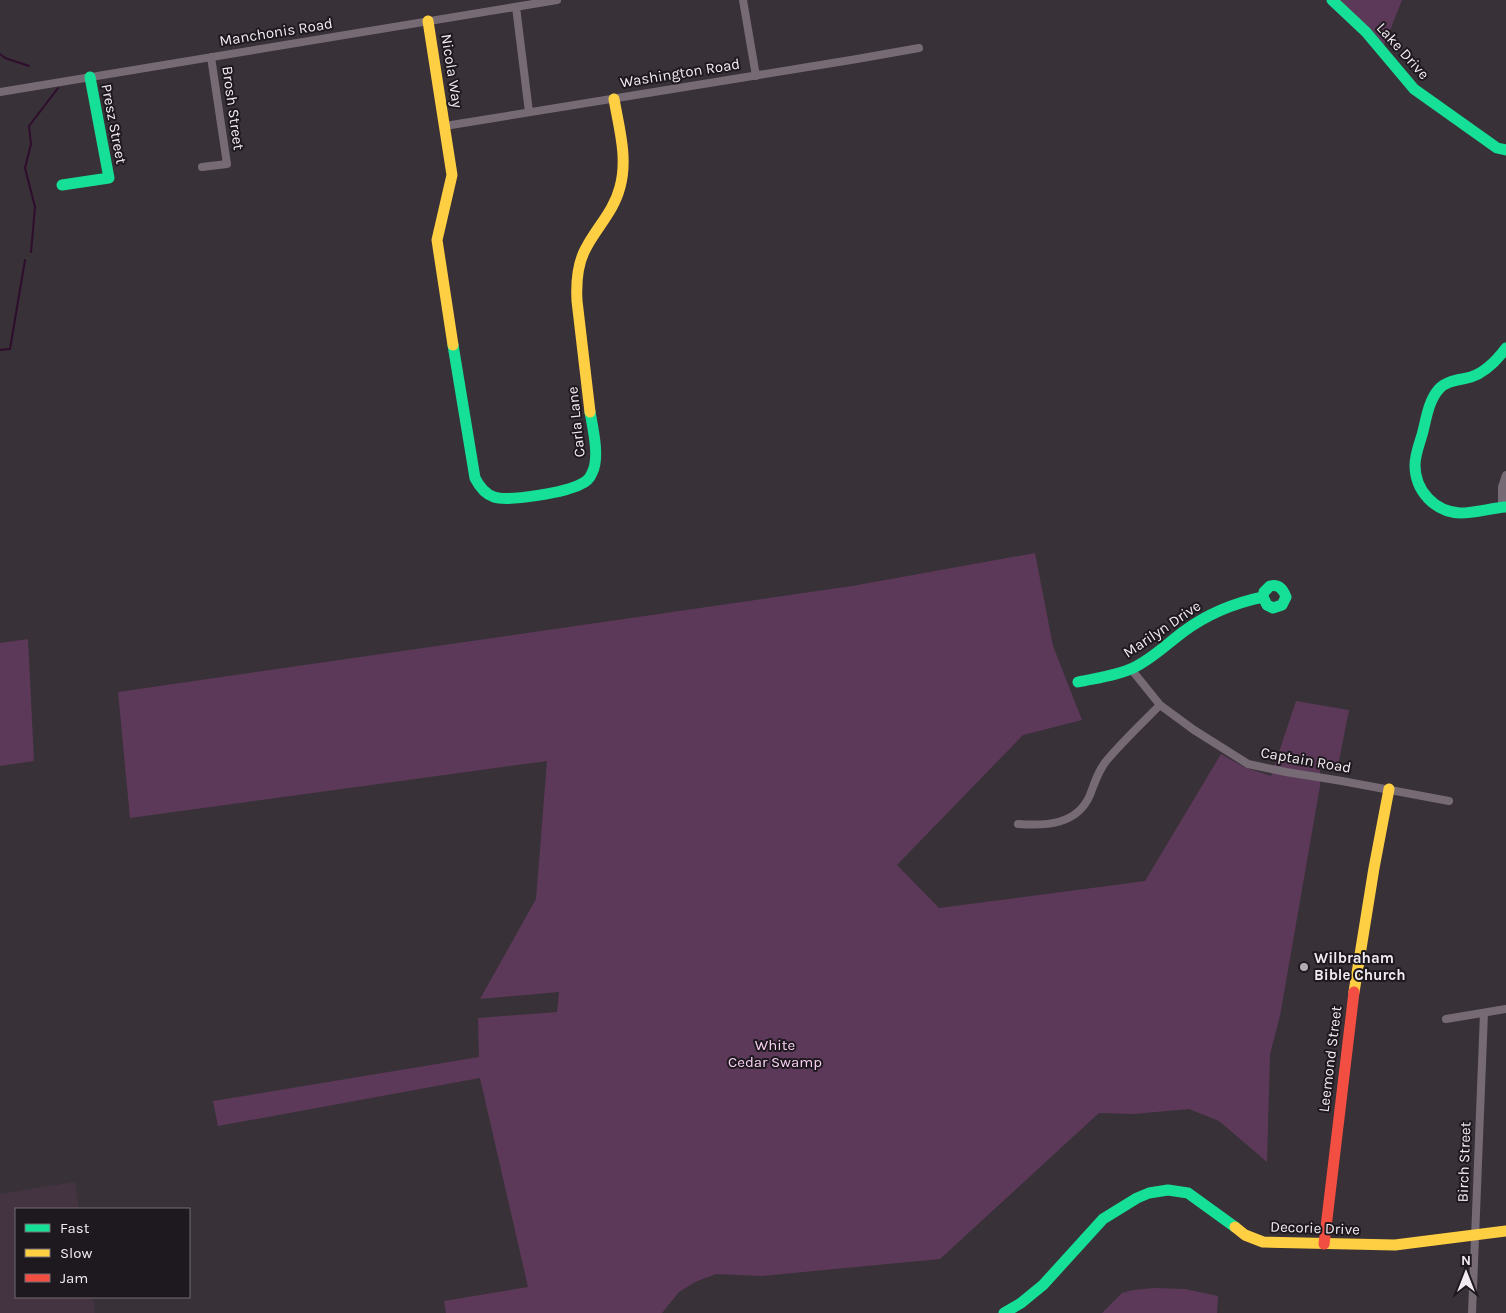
<svg xmlns="http://www.w3.org/2000/svg" width="1506" height="1313" font-family="Karla,sans-serif">
  <rect width="100%" height="100%" fill="#383137"/>
  <path fill="#443442" d="M75,1182L79,1209H16V1297H93L95,1313H0V1194Z"/>
  <path fill="#5c3959" d="M1336,0H1402L1383,48Z
    M1035,553L1053,646L1082,720L1023,735L897,865L939,908L1145,881L1221,754L1244,767L1271,776L1296,701L1349,710L1337,771L1320,769V786L1280,1016L1270,1054L1267,1162L1219,1121L1189,1109L1134,1114L1099,1113L940,1259L762,1276L716,1274L695,1282L679,1292L662,1313H446L444,1301L528,1287L480,1078L218,1126L213,1101L479,1057L478,1018L557,1012L559,992L480,999L536,899L547,761L130,818L118,692L852,586Z
    M28,639L34,761L0,766V643Z
    M1154,1288L1185,1289L1218,1296L1217,1313H1102L1122,1293L1133,1290Z"/>
  <g fill="none" stroke-linecap="round" stroke-linejoin="round">
    <path stroke="#2f0d2d" stroke-width="2" d="M0,54L5,58L29,66
      M31,252L35,207L25,168L31,144L29,126L58,88
      M0,350L10,349L25,260"/>
    <path stroke="#766b74" stroke-width="8" d="M743,0L756,76
      M516,7L529,112
      M0,92L557,0
      M445,126L857,59L919,48
      M202,167L227,164L211,57
      M1502,507V487L1506,475
      M1131,669L1160,705L1194,730L1248,764L1286,772L1342,781L1449,801
      M1018,824C1046,826 1077,825 1090,795C1095,782 1098,771 1107,760C1123,741 1142,723 1160,705
      M1446,1019L1506,1009
      M1472,1313L1484,1013"/>
    <path stroke="#16e098" stroke-width="11" d="M1332,0L1366,32L1414,89L1497,148L1506,150
      M62,185L109,178L90,77
      M453,345L475,478C479,486 485,494 494,497C509,502 567,492 581,484C586,482 590,478 592,473C600,458 593,429 590,412
      M1506,348C1497,360 1486,372 1471,377C1461,380 1447,380 1439,389C1428,401 1426,421 1422,435C1419,445 1415,455 1415,465C1415,491 1435,512 1460,513C1476,513 1491,508 1506,507
      M1078,682C1096,678 1116,676 1133,668C1152,659 1167,644 1183,632C1207,614 1234,603 1263,597L1264,592L1270,586C1279,584 1283,589 1286,597L1282,605L1273,608L1267,605L1263,597
      M1004,1313L1021,1303L1043,1285L1103,1219L1137,1198L1149,1193L1168,1190L1188,1193L1235,1227"/>
    <path stroke="#ffcf43" stroke-width="11" d="M428,21L452,175L437,240L453,345
      M590,412L577,301C576,283 577,264 586,248C597,227 614,211 620,187C628,158 619,128 614,99
      M1354,992L1374,868L1389,789
      M1235,1227L1245,1235L1263,1242L1395,1245L1506,1231"/>
    <path stroke="#f24e42" stroke-width="11" d="M1324,1244L1354,992"/>
  </g>
  <circle fill="#b2aab1" stroke="#1e191e" stroke-width="2" cx="1304" cy="967" r="5"/>
  <g text-anchor="middle" stroke-width="4" stroke-linejoin="round" paint-order="stroke">
    <g font-size="15" fill="#f3ebf2" stroke="#1e191e">
      <text transform="translate(276 32) rotate(-9)" y="5">Manchonis Road</text>
      <text transform="translate(1403 51) rotate(48)" y="5">Lake Drive</text>
      <text transform="translate(452 71) rotate(81)" y="5">Nicola Way</text>
      <text transform="translate(680 73) rotate(-9)" y="5">Washington Road</text>
      <text transform="translate(233 108) rotate(82)" y="5">Brosh Street</text>
      <text transform="translate(114 124) rotate(79)" y="5">Presz Street</text>
      <text transform="translate(576 422) rotate(-96)" y="5">Carla Lane</text>
      <text transform="translate(1162 629) rotate(-34)" y="5">Marilyn Drive</text>
      <text transform="translate(1306 760) rotate(10)" y="5">Captain Road</text>
      <text transform="translate(1330 1059) rotate(-83)" y="5">Leemond Street</text>
      <text transform="translate(1464 1162) rotate(-88)" y="5">Birch Street</text>
      <text transform="translate(1315 1228) rotate(2)" y="5">Decorie Drive</text>
    </g>
    <g font-size="15" font-weight="bold" fill="#f3ebf2" stroke="#1e191e" text-anchor="start">
      <text x="1314" y="963">Wilbraham<tspan x="1314" dy="17">Bible Church</tspan></text>
    </g>
    <g font-size="15" fill="#fad1f5" stroke="#1e191e">
      <text x="775" y="1050">White<tspan x="775" dy="17">Cedar Swamp</tspan></text>
    </g>
  </g>
  <rect x="15" y="1208" width="175" height="90" fill="#1e191e" stroke="#736d73"/>
  <rect x="25" y="1224" width="25" height="8" fill="#16e098" stroke="#736d73"/>
  <text x="60" y="1233" font-size="15" fill="#f3ebf2">Fast</text>
  <rect x="25" y="1249" width="25" height="8" fill="#ffcf43" stroke="#736d73"/>
  <text x="60" y="1258" font-size="15" fill="#f3ebf2">Slow</text>
  <rect x="25" y="1274" width="25" height="8" fill="#f24e42" stroke="#736d73"/>
  <text x="60" y="1283" font-size="15" fill="#f3ebf2">Jam</text>
  <g transform="translate(1466 1273)" stroke="#1e191e" stroke-width="4" paint-order="stroke">
  <path d="M0-4L9 19L0 12L-9 19Z" fill="#f3ebf2"/>
  <text y="-8" font-size="14" font-weight="bold" text-anchor="middle" fill="#f3ebf2">N</text>
  </g>
</svg>
